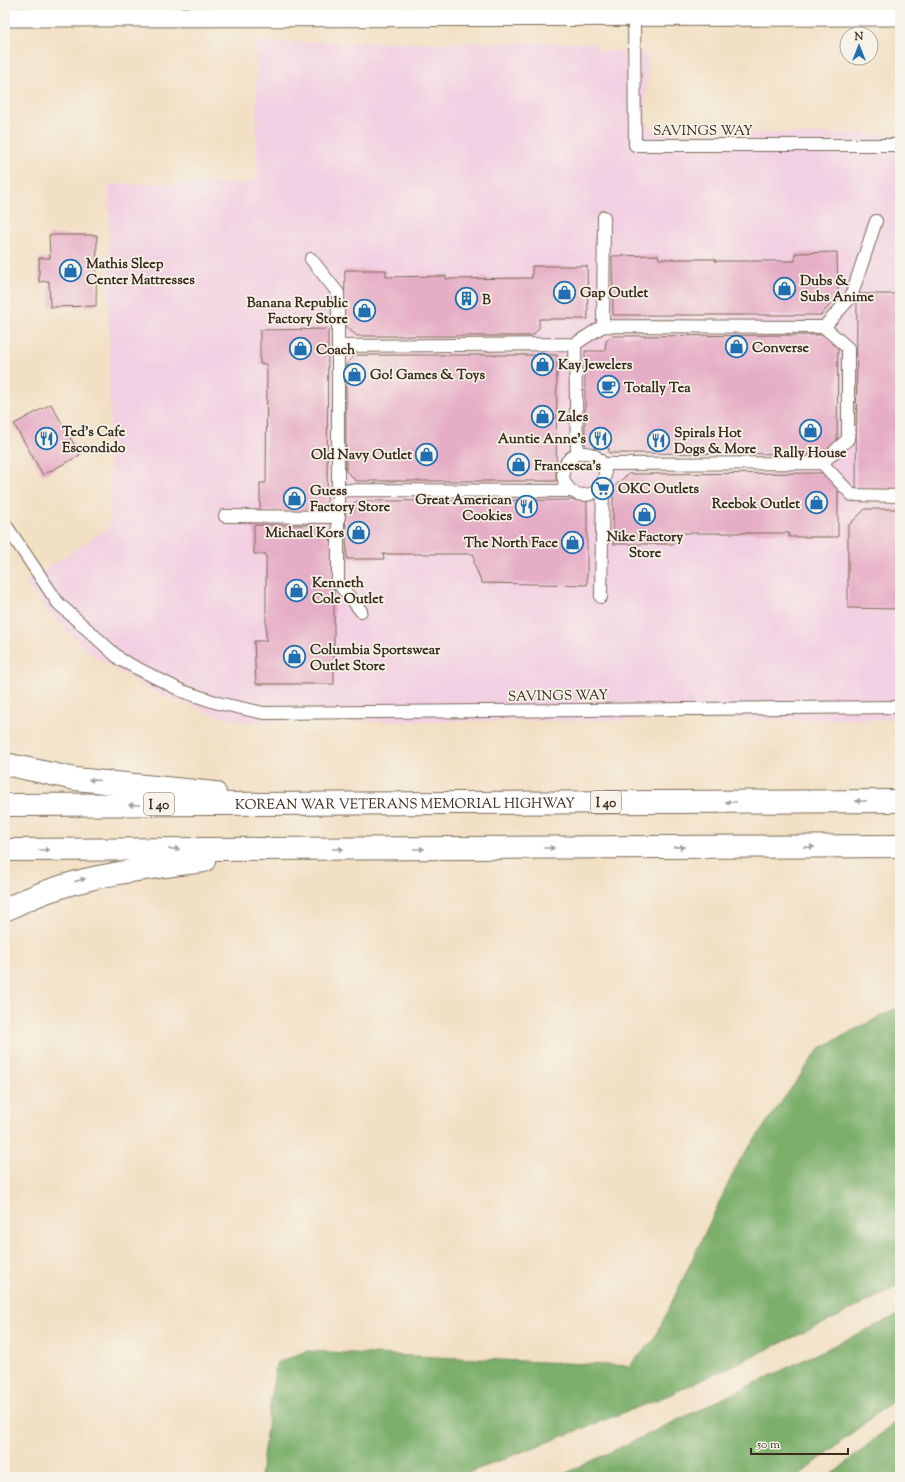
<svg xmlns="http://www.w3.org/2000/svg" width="905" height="1482" font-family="'Sorts Mill Goudy',serif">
  <rect width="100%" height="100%" fill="#f7f3e8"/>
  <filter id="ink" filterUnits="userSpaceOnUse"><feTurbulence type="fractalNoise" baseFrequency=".025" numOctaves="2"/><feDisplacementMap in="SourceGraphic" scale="8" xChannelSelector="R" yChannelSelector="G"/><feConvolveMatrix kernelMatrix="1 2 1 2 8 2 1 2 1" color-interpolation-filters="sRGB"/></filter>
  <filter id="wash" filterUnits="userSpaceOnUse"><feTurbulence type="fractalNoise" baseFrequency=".012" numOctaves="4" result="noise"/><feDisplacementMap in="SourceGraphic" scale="16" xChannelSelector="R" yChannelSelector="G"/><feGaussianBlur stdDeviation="0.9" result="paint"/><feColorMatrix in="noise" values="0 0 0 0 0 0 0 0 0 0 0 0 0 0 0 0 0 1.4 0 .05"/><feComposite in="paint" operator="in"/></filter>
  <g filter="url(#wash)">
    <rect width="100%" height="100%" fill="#f2e0c5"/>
    <path fill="#f2cfe2" d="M256,42L596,43L597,51L647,52L646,118L650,128L658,133L900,134V719L247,722L214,715L148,689L90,653L48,612L25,583L110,527L109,184H244L257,180Z"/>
    <path fill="#7caf6a" stroke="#5c6c44" d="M900,1006V1285L835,1318L669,1395L457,1477H260L276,1363L307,1351L629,1366L654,1340L738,1163L820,1048Z
      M900,1314V1395L797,1477H558Z
      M900,1418V1477H829Z"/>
    <g id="blocks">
      <path fill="#e6adc6" d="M49,235H97L96,306L50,307L49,281L39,282V258H50Z
        M837,252L838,296L821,315H613L612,256L658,255L659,259H715V261H795V253Z
        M532,266H587L588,319H539V328L532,336H357L344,325L345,270H386V277L446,276V279L532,278Z
        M857,294H900V491L856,492Z
        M328,329L327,511H260V483H266L267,364H260V330Z
        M825,335L838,346L837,443L826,454L609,453V448H585V351H605L606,341L612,336Z
        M355,355H557L556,481H356L346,471V365Z
        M51,404L80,455L43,475L14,424Z
        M825,473L838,485V537H789V533H675V544H613V488L628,474Z
        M587,500V585L482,583L474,564V554H383L384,559H347L345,512L356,501Z
        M865,509H900V609L848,608V526Z
        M254,525H314L334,544V684H256L254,641H266V554H254Z"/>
    </g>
  </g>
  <g filter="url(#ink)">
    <use href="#blocks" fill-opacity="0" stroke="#7b6a58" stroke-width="1"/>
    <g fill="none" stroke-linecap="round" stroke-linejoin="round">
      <defs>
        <path id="street" d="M634,16L635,145H900
          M604,217L603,326L824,327
          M311,259L338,293V583L361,611
          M575,344L603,326
          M338,346L575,344L577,454
          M563 474a21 21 0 1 1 42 0a21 21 0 1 1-42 0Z
          M822,463L848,439V348L824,327L851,297L876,221
          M602,464L822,463L852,495L900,496
          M338,490L572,491
          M225,516L339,517
          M5,524L58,603L121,660L182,691L218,703L264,713L900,707
          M601,597L603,481"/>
        <path id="primary" d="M5,17L900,16"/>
        <g id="highway">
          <path d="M5,764L75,779L215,793"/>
          <path id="s1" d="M5,805L900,801"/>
          <path d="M5,850L900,846"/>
          <path d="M5,910C69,876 134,870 204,861"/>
        </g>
      </defs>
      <use href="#street" stroke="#7b6a58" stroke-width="14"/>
      <use href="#primary" stroke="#7b6a58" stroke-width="21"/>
      <use href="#highway" stroke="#7b6a58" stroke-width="24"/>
      <use href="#street" stroke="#fff" stroke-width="12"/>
      <use href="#primary" stroke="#fff" stroke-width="19"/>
      <use href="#highway" stroke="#fff" stroke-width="22"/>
    </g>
    <defs><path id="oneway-solid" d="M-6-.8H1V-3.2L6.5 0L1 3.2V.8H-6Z"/></defs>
    <g fill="#a79f9a">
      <use href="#oneway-solid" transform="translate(94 780) rotate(-175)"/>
      <use href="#oneway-solid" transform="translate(861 801) rotate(180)"/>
      <use href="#oneway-solid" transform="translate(731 802) rotate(180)"/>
      <use href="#oneway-solid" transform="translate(134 805) rotate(180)"/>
      <use href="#oneway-solid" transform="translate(679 847)"/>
      <use href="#oneway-solid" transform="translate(809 847)"/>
      <use href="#oneway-solid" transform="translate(549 848)"/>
      <use href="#oneway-solid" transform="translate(174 849)"/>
      <use href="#oneway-solid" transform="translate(338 849)"/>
      <use href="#oneway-solid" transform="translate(419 849)"/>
      <use href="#oneway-solid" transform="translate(44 850)"/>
      <use href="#oneway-solid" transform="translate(80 880) rotate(-16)"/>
    </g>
  </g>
  <defs>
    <symbol id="shop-ring" viewBox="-11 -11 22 22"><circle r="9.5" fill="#f7f3e8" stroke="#1f6fb2" stroke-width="1.5"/><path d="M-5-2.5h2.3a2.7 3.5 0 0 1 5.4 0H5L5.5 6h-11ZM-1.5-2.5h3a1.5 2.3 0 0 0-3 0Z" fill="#1f6fb2"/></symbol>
    <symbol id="building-ring" viewBox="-11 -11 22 22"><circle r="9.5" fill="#f7f3e8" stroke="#1f6fb2" stroke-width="1.5"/><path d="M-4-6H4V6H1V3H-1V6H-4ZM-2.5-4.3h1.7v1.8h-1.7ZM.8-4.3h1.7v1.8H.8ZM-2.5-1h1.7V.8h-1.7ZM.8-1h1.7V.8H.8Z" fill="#1f6fb2"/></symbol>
    <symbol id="cafe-ring" viewBox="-11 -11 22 22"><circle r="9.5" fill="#f7f3e8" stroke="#1f6fb2" stroke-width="1.5"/><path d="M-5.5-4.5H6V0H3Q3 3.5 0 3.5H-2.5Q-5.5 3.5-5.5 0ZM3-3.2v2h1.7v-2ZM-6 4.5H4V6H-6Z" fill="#1f6fb2"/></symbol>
    <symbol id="restaurant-ring" viewBox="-11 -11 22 22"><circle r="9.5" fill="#f7f3e8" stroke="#1f6fb2" stroke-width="1.5"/><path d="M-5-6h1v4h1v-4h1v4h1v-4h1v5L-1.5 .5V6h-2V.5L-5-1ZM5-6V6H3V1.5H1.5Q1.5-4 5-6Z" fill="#1f6fb2"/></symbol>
    <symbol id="supermarket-ring" viewBox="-11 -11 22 22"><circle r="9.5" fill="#f7f3e8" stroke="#1f6fb2" stroke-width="1.5"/><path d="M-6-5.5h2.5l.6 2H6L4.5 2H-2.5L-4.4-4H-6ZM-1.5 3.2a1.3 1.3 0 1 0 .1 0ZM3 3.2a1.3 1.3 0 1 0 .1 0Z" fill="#1f6fb2"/></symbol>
  </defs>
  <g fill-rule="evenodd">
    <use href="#shop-ring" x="58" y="258" width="25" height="25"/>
    <use href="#shop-ring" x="772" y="276" width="25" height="25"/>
    <use href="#shop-ring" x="552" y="280" width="25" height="25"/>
    <use href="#building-ring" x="454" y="286" width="25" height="25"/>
    <use href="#shop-ring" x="352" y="298" width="25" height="25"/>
    <use href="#shop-ring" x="724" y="334" width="25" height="25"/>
    <use href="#shop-ring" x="288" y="336" width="25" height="25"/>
    <use href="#shop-ring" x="530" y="352" width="25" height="25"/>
    <use href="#shop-ring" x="342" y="362" width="25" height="25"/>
    <use href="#cafe-ring" x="596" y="374" width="25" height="25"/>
    <use href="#shop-ring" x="530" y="404" width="25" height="25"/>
    <use href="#shop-ring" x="798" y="418" width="25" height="25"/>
    <use href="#restaurant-ring" x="588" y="426" width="25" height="25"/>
    <use href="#restaurant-ring" x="34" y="426" width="25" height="25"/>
    <use href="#restaurant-ring" x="646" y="428" width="25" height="25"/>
    <use href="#shop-ring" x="414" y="442" width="25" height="25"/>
    <use href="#shop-ring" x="506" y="452" width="25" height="25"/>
    <use href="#supermarket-ring" x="590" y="476" width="25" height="25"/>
    <use href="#shop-ring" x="282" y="486" width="25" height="25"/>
    <use href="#shop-ring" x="804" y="490" width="25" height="25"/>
    <use href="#restaurant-ring" x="514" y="494" width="25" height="25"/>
    <use href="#shop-ring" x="632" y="502" width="25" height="25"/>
    <use href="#shop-ring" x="346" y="520" width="25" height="25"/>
    <use href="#shop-ring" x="560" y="530" width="25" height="25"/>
    <use href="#shop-ring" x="284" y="578" width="25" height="25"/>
    <use href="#shop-ring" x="282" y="644" width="25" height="25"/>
  </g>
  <g text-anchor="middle" stroke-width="3.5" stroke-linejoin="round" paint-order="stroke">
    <g fill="#f7f3e8" stroke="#73665b" stroke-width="1">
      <rect x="591" y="791" width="30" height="22" rx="3"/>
      <rect x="144" y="793" width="30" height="22" rx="3"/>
    </g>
    <g font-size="13" font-weight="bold" fill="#3b2a1e">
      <text x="606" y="807">I 40</text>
      <text x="159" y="809">I 40</text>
    </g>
    <g font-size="14" fill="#3b2a1e" stroke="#f7f3e8">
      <text x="703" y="135">SAVINGS WAY</text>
      <text transform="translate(558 695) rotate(-1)" y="5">SAVINGS WAY</text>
      <text dy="5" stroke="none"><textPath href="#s1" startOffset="400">KOREAN WAR VETERANS MEMORIAL HIGHWAY</textPath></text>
    </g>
    <g font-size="14" font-weight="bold" fill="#3b2a1e" stroke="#f7f3e8" text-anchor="start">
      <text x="86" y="268">Mathis Sleep<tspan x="86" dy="16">Center Mattresses</tspan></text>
      <text x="800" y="285">Dubs &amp;<tspan x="800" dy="16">Subs Anime</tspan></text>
      <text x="580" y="297">Gap Outlet</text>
      <text x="482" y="304">B</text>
      <text x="348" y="307" text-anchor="end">Banana Republic<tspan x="348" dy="16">Factory Store</tspan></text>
      <text x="752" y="352">Converse</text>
      <text x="316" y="354">Coach</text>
      <text x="558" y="369">Kay Jewelers</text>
      <text x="370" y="379">Go! Games &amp; Toys</text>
      <text x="624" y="392">Totally Tea</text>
      <text x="558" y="421">Zales</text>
      <text x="62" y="436">Ted's Cafe<tspan x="62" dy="16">Escondido</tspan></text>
      <text x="674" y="437">Spirals Hot<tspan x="674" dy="16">Dogs &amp; More</tspan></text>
      <text x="586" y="443" text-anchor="end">Auntie Anne's</text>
      <text x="810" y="457" text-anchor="middle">Rally House</text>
      <text x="412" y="459" text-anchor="end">Old Navy Outlet</text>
      <text x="534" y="470">Francesca's</text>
      <text x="618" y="493">OKC Outlets</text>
      <text x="310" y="495">Guess<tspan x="310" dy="16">Factory Store</tspan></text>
      <text x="512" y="504" text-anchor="end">Great American<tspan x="512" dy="16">Cookies</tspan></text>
      <text x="800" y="508" text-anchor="end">Reebok Outlet</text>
      <text x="344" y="537" text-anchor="end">Michael Kors</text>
      <text x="645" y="541" text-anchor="middle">Nike Factory<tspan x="645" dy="16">Store</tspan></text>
      <text x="558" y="547" text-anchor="end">The North Face</text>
      <text x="312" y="587">Kenneth<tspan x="312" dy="16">Cole Outlet</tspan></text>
      <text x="310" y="654">Columbia Sportswear<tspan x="310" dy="16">Outlet Store</tspan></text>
    </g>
  </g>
  <rect width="905" height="1482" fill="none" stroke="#f7f3e8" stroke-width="20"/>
  <g transform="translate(859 46)"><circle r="19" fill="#f7f3e8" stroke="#aca397"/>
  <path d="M0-3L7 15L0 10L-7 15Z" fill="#1f6fb2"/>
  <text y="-6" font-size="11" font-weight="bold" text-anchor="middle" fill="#3b2a1e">N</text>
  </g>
  <path d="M751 1448v6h97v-6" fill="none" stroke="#3b2a1e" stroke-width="2"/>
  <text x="757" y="1448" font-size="12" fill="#3b2a1e" stroke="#f7f3e8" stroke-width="3" paint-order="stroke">50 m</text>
</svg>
